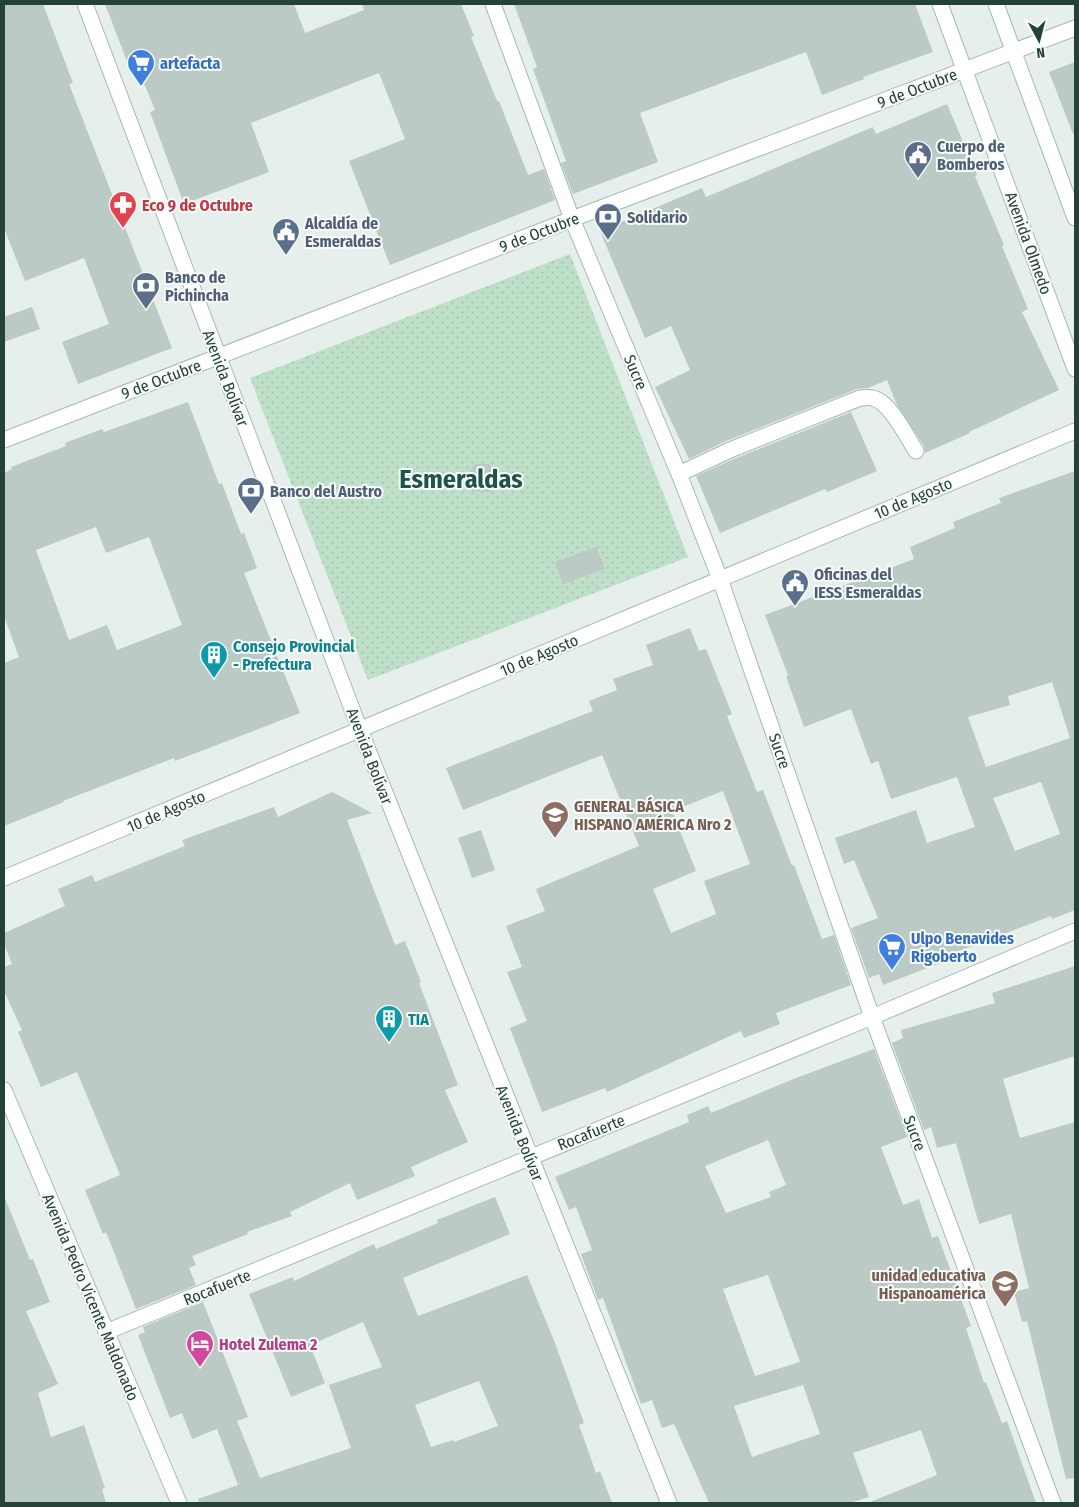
<svg xmlns="http://www.w3.org/2000/svg" width="1079" height="1507" font-family="'Fira Sans Condensed',sans-serif">
  <defs>
    <pattern id="park-dots" width="8" height="8" patternUnits="userSpaceOnUse" patternTransform="scale(1.25)"><rect width="8" height="8" fill="#bfe0c8"/><path d="M2 2h.1M6 6h.1" fill="none" stroke="#a4c1ad" stroke-width="1.8" stroke-linecap="round"/></pattern>
  </defs>
  <rect width="100%" height="100%" fill="#e6efeb"/>
  <path fill="url(#park-dots)" d="M570,254L688,557L368,680L250,378Z"/>
  <path fill="#bbcac4" fill-rule="evenodd" d="M4,4H43L73,83L69,84L172,348L78,384L62,342L109,324L84,258L25,281L4,228Z
    M105,4H294L305,33L364,10L362,4H461L474,36L471,37L497,101H499L528,175L544,169L555,200L390,265L349,161L405,139L379,73L251,123L269,172L184,204L150,112L155,110L135,61L128,64Z
    M514,4H915L933,52L863,77L864,79L822,95L806,52L640,113L658,162L573,194L561,163L566,161L533,69L537,67Z
    M1075,62V134H1073L1049,72Z
    M947,104L977,175L975,176L1004,245L1002,246L1028,309L1022,312L1059,390L969,432L970,433L925,453L924,446L897,405L887,380L868,388L857,389L726,441L689,459L655,387L690,370L671,326L645,338L600,231L702,188L706,197L873,127L876,134Z
    M32,307L40,329L4,342V317Z
    M188,402L219,484L222,483L241,534L244,533L257,568L244,573L300,713L175,761L174,758L63,801L64,802L4,826V663L19,657L4,616V473L12,469L11,467L66,446L65,443L102,429L104,432ZM96,527L106,553L149,537L182,625L117,650L107,625L69,640L36,550Z
    M851,412L877,471L827,492L825,489L720,533L696,476L734,459Z
    M475,464H490L498,480L490,492L472,491L466,476Z
    M1075,471V910L1052,919L1051,916L954,953L956,957L883,985L879,974L869,978L851,928L878,918L854,860L844,864L835,838L916,810L927,843L975,827L957,777L891,799L878,761L871,764L851,709L804,727L786,676L788,675L765,615L914,559L910,547L955,528L953,522L1001,503L999,498ZM1052,682L1070,738L986,767L968,717L1010,705L1008,696ZM1041,782L1060,834L1015,851L993,798Z
    M596,547L605,569L563,584L555,562Z
    M690,628L699,651L706,649L732,714L727,716L757,792L763,790L792,866L794,865L822,939L834,935L851,985L776,1013L780,1024L744,1038L741,1031L607,1092L605,1088L542,1112L510,1028L527,1021L507,972L522,967L506,926L545,911L536,889L639,846L602,755L463,810L446,768L593,711L589,701L617,690L613,679L653,665L646,645ZM723,791L750,864L704,881L716,914L671,933L653,889L696,871L672,811Z
    M332,792L372,813L347,820L395,945L405,941L421,982L419,983L458,1085L445,1090L468,1142L411,1167L415,1176L357,1200L350,1183L290,1212L292,1216L247,1232L248,1234L192,1256L196,1265L189,1268L196,1285L136,1309L106,1232L103,1234L85,1190L120,1175L77,1072L41,1087L18,1032L22,1030L4,991V967L12,964L4,944V933L65,906L58,889L92,875L95,882L185,846L182,840L274,807L278,817Z
    M481,830L495,870L472,878L458,838Z
    M1075,966V1056L1003,1079L1020,1138L1075,1122V1478L1066,1479L1027,1321L1022,1322L1014,1292L1029,1288L1011,1214L979,1224L956,1143L937,1148L931,1127L924,1130L892,1043L903,1038L901,1030L995,1003L992,993Z
    M874,1049L907,1137L881,1147L903,1205L919,1199L932,1238L938,1236L971,1326L966,1328L984,1383L986,1382L1002,1423L1007,1421L1036,1503H871L870,1502L937,1475L921,1430L853,1453L869,1497L849,1503H709L674,1424L662,1428L652,1400L641,1404L603,1298L598,1300L581,1254L592,1250L576,1207L569,1210L555,1177L689,1122L687,1115L708,1106L711,1113L796,1078ZM768,1140L786,1185L769,1192L771,1197L726,1213L705,1166ZM768,1275L800,1362L755,1376L723,1289ZM803,1385L820,1434L752,1457L734,1406Z
    M495,1197L510,1234L403,1278L418,1316L527,1275L555,1343L584,1423L579,1425L596,1473L600,1471L612,1503H199L198,1499L238,1485L217,1429L192,1439L182,1413L170,1418L138,1335L145,1332L143,1327L203,1302L248,1417L237,1421L260,1478L351,1448L329,1385L382,1367L363,1322L310,1345L325,1383L291,1397L249,1294L293,1277L294,1281L374,1244L376,1249L438,1223L437,1220ZM479,1381L498,1426L454,1442L453,1440L431,1447L415,1405Z
    M4,1198H5L30,1260L33,1259L50,1302L26,1311L58,1384L38,1393L51,1437L84,1425L105,1488L102,1489L106,1503H4Z"/>
  <g fill="none" stroke-linecap="round" stroke-linejoin="round">
    <defs>
      <path id="lane" d="M679,474L730,450L860,398C864,398 868,397 872,398C889,400 907,437 916,451"/>
      <path id="street" d="M85,4L360,730L669,1503
        M493,4L572,219L679,474L720,579L872,1017L1053,1503
        M4,440L572,219L1075,28
        M4,878L1075,431
        M106,1332L872,1017L1075,931"/>
      <path id="secondary" d="M940,4L1075,369
        M996,4L1075,218
        M4,1090L179,1503"/>
    </defs>
    <use href="#lane" stroke="#a8b8b2" stroke-width="17"/>
    <use href="#street" stroke="#a8b8b2" stroke-width="17"/>
    <use href="#secondary" stroke="#a4bbb3" stroke-width="17"/>
    <use href="#lane" stroke="#fff" stroke-width="15"/>
    <use href="#street" stroke="#fff" stroke-width="15"/>
    <use href="#secondary" stroke="#fff" stroke-width="15"/>
  </g>
  <defs>
    <symbol id="supermarket-pin" viewBox="-11 -11 22 30"><path d="M0 17L-7.5 6A9.5 9.5 0 1 1 7.5 6Z" fill="#3f7fe0" stroke="#f7fbf9"/><path d="M-6-5.5h2.5l.6 2H6L4.5 2H-2.5L-4.4-4H-6ZM-1.5 3.2a1.3 1.3 0 1 0 .1 0ZM3 3.2a1.3 1.3 0 1 0 .1 0Z" fill="#fff"/></symbol>
    <symbol id="civic-pin" viewBox="-11 -11 22 30"><path d="M0 17L-7.5 6A9.5 9.5 0 1 1 7.5 6Z" fill="#5c6f8a" stroke="#f7fbf9"/><path d="M-.6-6.5H3V-4.5H.6V-3L4-1V1h2V6H-6V1h2V-1L-.6-3ZM-1.2 2.5V6h2.4V2.5Z" fill="#fff"/></symbol>
    <symbol id="pharmacy-pin" viewBox="-11 -11 22 30"><path d="M0 17L-7.5 6A9.5 9.5 0 1 1 7.5 6Z" fill="#e0444e" stroke="#f7fbf9"/><path d="M-2-6h4v4h4v4h-4v4h-4v-4h-4v-4h4Z" fill="#fff"/></symbol>
    <symbol id="bank-pin" viewBox="-11 -11 22 30"><path d="M0 17L-7.5 6A9.5 9.5 0 1 1 7.5 6Z" fill="#5c6f8a" stroke="#f7fbf9"/><path d="M-6-4H6V4H-6ZM0-2.3a2.3 2.3 0 1 0 0 4.6a2.3 2.3 0 1 0 0-4.6Z" fill="#fff"/></symbol>
    <symbol id="building-pin" viewBox="-11 -11 22 30"><path d="M0 17L-7.5 6A9.5 9.5 0 1 1 7.5 6Z" fill="#0f9aa8" stroke="#f7fbf9"/><path d="M-4-6H4V6H1V3H-1V6H-4ZM-2.5-4.3h1.7v1.8h-1.7ZM.8-4.3h1.7v1.8H.8ZM-2.5-1h1.7V.8h-1.7ZM.8-1h1.7V.8H.8Z" fill="#fff"/></symbol>
    <symbol id="school-pin" viewBox="-11 -11 22 30"><path d="M0 17L-7.5 6A9.5 9.5 0 1 1 7.5 6Z" fill="#8d6e63" stroke="#f7fbf9"/><path d="M0-5L7-2L0 1L-7-2ZM-4 1L0 2.5L4 1V4Q0 6-4 4Z" fill="#fff"/></symbol>
    <symbol id="hotel-pin" viewBox="-11 -11 22 30"><path d="M0 17L-7.5 6A9.5 9.5 0 1 1 7.5 6Z" fill="#d1479c" stroke="#f7fbf9"/><path d="M-6-4.5h1.5V1H6V5H4.5V3h-9V5H-6ZM-4 0a1.8 1.8 0 1 1 3.6 0ZM.5 0V-2.5h3Q6-2.5 6 0Z" fill="#fff"/></symbol>
  </defs>
  <g fill-rule="evenodd">
    <use href="#supermarket-pin" x="125" y="47" width="32" height="43"/>
    <use href="#civic-pin" x="902" y="139" width="32" height="43"/>
    <use href="#pharmacy-pin" x="107" y="189" width="32" height="43"/>
    <use href="#bank-pin" x="592" y="201" width="32" height="43"/>
    <use href="#civic-pin" x="270" y="216" width="32" height="43"/>
    <use href="#bank-pin" x="130" y="270" width="32" height="43"/>
    <use href="#bank-pin" x="235" y="475" width="32" height="43"/>
    <use href="#civic-pin" x="779" y="567" width="32" height="43"/>
    <use href="#building-pin" x="198" y="639" width="32" height="43"/>
    <use href="#school-pin" x="539" y="799" width="32" height="43"/>
    <use href="#supermarket-pin" x="876" y="931" width="32" height="43"/>
    <use href="#building-pin" x="373" y="1003" width="32" height="43"/>
    <use href="#school-pin" x="989" y="1268" width="32" height="43"/>
    <use href="#hotel-pin" x="184" y="1328" width="32" height="43"/>
  </g>
  <g text-anchor="middle" stroke-width="4" stroke-linejoin="round" paint-order="stroke">
    <g font-size="16" font-weight="bold" fill="#366cbe" stroke="#f7fbf9" text-anchor="start">
      <text x="160" y="69">artefacta</text>
      <text x="911" y="944">Ulpo Benavides<tspan x="911" dy="18">Rigoberto</tspan></text>
    </g>
    <g font-size="16" fill="#24423a" stroke="#f7fbf9">
      <text transform="translate(917 88) rotate(-21)" y="6">9 de Octubre</text>
      <text transform="translate(539 232) rotate(-21)" y="6">9 de Octubre</text>
      <text transform="translate(1029 243) rotate(70)" y="6">Avenida Olmedo</text>
      <text transform="translate(636 372) rotate(67)" y="6">Sucre</text>
      <text transform="translate(226 378) rotate(69)" y="6">Avenida Bolívar</text>
      <text transform="translate(161 379) rotate(-21)" y="6">9 de Octubre</text>
      <text transform="translate(913 498) rotate(-23)" y="6">10 de Agosto</text>
      <text transform="translate(539 655) rotate(-23)" y="6">10 de Agosto</text>
      <text transform="translate(780 751) rotate(71)" y="6">Sucre</text>
      <text transform="translate(370 756) rotate(69)" y="6">Avenida Bolívar</text>
      <text transform="translate(166 811) rotate(-23)" y="6">10 de Agosto</text>
      <text transform="translate(591 1132) rotate(-22)" y="6">Rocafuerte</text>
      <text transform="translate(520 1133) rotate(68)" y="6">Avenida Bolívar</text>
      <text transform="translate(915 1133) rotate(69)" y="6">Sucre</text>
      <text transform="translate(217 1287) rotate(-22)" y="6">Rocafuerte</text>
      <text transform="translate(91 1297) rotate(67)" y="6">Avenida Pedro Vicente Maldonado</text>
    </g>
    <g font-size="16" font-weight="bold" fill="#4e5e75" stroke="#f7fbf9" text-anchor="start">
      <text x="937" y="152">Cuerpo de<tspan x="937" dy="18">Bomberos</tspan></text>
      <text x="627" y="223">Solidario</text>
      <text x="305" y="229">Alcaldía de<tspan x="305" dy="18">Esmeraldas</tspan></text>
      <text x="165" y="283">Banco de<tspan x="165" dy="18">Pichincha</tspan></text>
      <text x="270" y="497">Banco del Austro</text>
      <text x="814" y="580">Oficinas del<tspan x="814" dy="18">IESS Esmeraldas</tspan></text>
    </g>
    <g font-size="16" font-weight="bold" fill="#be3a42" stroke="#f7fbf9" text-anchor="start">
      <text x="142" y="211">Eco 9 de Octubre</text>
    </g>
    <g font-size="16" font-weight="bold" fill="#0d838f" stroke="#f7fbf9" text-anchor="start">
      <text x="233" y="652">Consejo Provincial<tspan x="233" dy="18">- Prefectura</tspan></text>
      <text x="408" y="1025">TIA</text>
    </g>
    <g font-size="16" font-weight="bold" fill="#785e54" stroke="#f7fbf9" text-anchor="start">
      <text x="574" y="812">GENERAL BÁSICA<tspan x="574" dy="18">HISPANO AMÉRICA Nro 2</tspan></text>
      <text x="986" y="1281" text-anchor="end">unidad educativa<tspan x="986" dy="18">Hispanoamérica</tspan></text>
    </g>
    <g font-size="16" font-weight="bold" fill="#b23c85" stroke="#f7fbf9" text-anchor="start">
      <text x="219" y="1350">Hotel Zulema 2</text>
    </g>
    <g font-size="26" font-weight="bold" fill="#1f5548" stroke="#f7fbf9">
      <text x="461" y="488">Esmeraldas</text>
    </g>
  </g>
  <rect width="1079" height="1507" fill="none" stroke="#24423a" stroke-width="10"/>
  <g transform="translate(1039 40) rotate(173)" stroke="#f7fbf9" stroke-width="4" paint-order="stroke">
  <path d="M0-4L9 19L0 12L-9 19Z" fill="#24423a"/>
  <text y="-8" font-size="14" font-weight="bold" text-anchor="middle" fill="#24423a">N</text>
  </g>
</svg>
